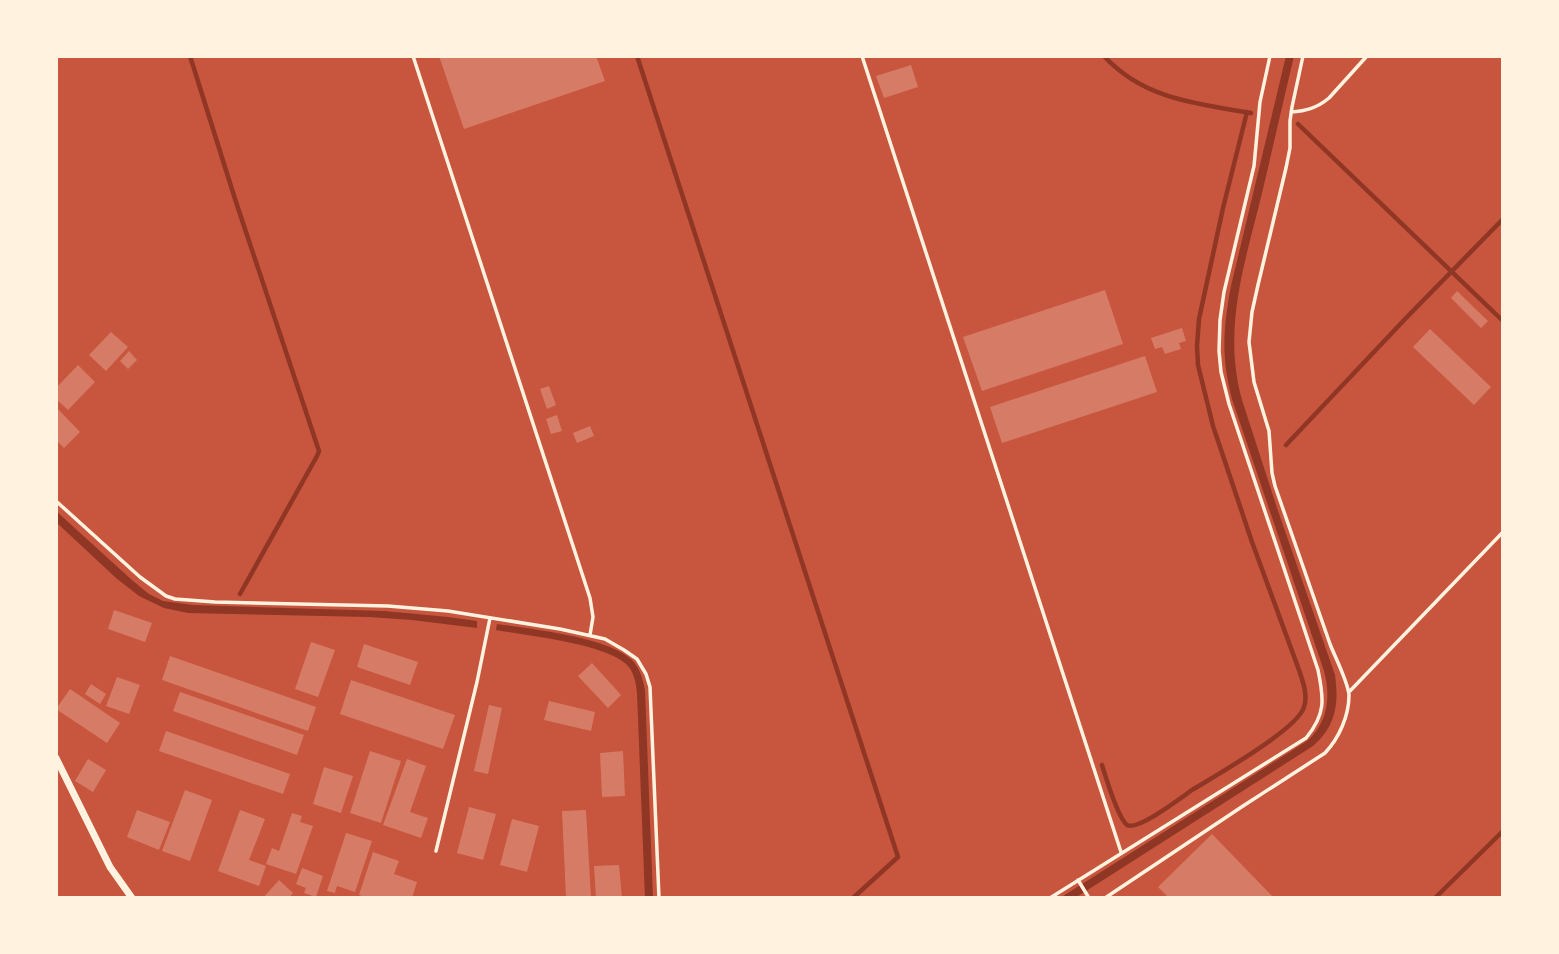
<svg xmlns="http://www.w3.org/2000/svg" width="1559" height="954" font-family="'Exo 2',sans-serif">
  <rect width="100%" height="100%" fill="#c8553d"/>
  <path fill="#8f3625" d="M1286,56H1294C1283,102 1273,147 1262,193C1245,263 1222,328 1242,400L1277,508L1335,675C1339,704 1336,726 1313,746L1075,898H1060L1307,741C1328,723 1331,697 1324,671L1232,399C1221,357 1223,329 1231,286Z
    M56,511L133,581L149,594L163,601L193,605L384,611L448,617L477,621V628L412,620L369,617L188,613L164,608L139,596L116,578L56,522Z
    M497,624C530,629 608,637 632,660C640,668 643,680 645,690L653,898H645L637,693C636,683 634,670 625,663C600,643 529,636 496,630Z"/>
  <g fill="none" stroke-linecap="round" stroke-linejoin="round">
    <path stroke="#8f3625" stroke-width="4.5" d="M190,56L236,202L319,451L317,456L240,594
      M637,56L898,857L853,898
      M1104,56C1143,99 1198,104 1251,113
      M1298,124L1503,321
      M1286,445L1407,317L1503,219
      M1102,765C1106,778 1118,818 1127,825C1138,831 1182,797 1192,790C1215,776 1298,729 1304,707C1308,695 1303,682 1299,670L1252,542L1213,426L1198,365L1197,346L1199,319L1223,208L1247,112
      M1435,898L1503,831"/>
  </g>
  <path fill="#d67c66" d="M439,56H596L605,81L464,129Z
    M911,65L918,87L884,98L876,76Z
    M1105,290L1123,344L982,391L963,337Z
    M1457,291L1488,321L1481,328L1451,298Z
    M1182,328L1186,341L1179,343L1181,349L1165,354L1162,347L1155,349L1151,338Z
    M1430,329L1491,387L1474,405L1413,347Z
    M111,332L128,347L106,371L89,355Z
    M129,351L137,360L128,369L120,361Z
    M1145,356L1157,392L1002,443L990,407Z
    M78,365L95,382L68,410L56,399V388Z
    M549,386L556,405L547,409L540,389Z
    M56,407L80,432L64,448L56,440Z
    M557,415L562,431L551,434L546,419Z
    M590,426L594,436L577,443L573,433Z
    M114,610L152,623L145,642L108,629Z
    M311,642L335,650L318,697L295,689Z
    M364,644L418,662L410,685L357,667Z
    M170,656L316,707L308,731L162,680Z
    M592,663L621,695L608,708L578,676Z
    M117,677L140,685L129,714L106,706Z
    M351,680L455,715L443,749L340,714Z
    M91,684L106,694L100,704L85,694Z
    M70,689L120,723L107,743L56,709Z
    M180,692L304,735L297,755L173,711Z
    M549,701L595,712L591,731L544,720Z
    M489,705L502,708L488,774L474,771Z
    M166,731L290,774L283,794L159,751Z
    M370,751L401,761L381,823L350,813Z
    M623,751L625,796L602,797L600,753Z
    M88,759L106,770L93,792L75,781Z
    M407,759L426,766L410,812L428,818L421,838L383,825Z
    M324,767L353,776L341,813L313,804Z
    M185,790L212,800L190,861L162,851Z
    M469,807L496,814L483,860L457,853Z
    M137,810L170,822L159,850L127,837Z
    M240,810L265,819L249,860L266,866L259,886L218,871Z
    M586,810L591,898H566L562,811Z
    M292,813L302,816L300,822L313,826L296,874L266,864L272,848L279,851Z
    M512,819L539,826L527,872L500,865Z
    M346,833L372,841L355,892L337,886L335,893L327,891Z
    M1212,834L1274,898H1169L1158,887Z
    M373,852L399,861L394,874L417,882L412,898H368L359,895Z
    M619,865L622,898H596L594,866Z
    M302,868L323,876L316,897L304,893L306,888L296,884Z
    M279,880L293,893L289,898H263Z"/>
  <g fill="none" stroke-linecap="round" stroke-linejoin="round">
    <path stroke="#fff3e0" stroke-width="3.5" d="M413,56L590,598L593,617L590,635
      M862,56L1121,852
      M1291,112C1306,111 1317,108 1329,98L1367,56
      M56,501L140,577L166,596L175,599L215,602L388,606L448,611L560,629L605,639L624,650L637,659L646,674L650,687L659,898
      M1349,692L1503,532
      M436,851L477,682L490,618
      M1078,880L1089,898
      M1050,898L1306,738C1326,714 1324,699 1318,670L1229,404L1221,372L1219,351L1220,320L1224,292L1254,166L1260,102L1270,56
      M1105,898L1243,806L1325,753C1339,738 1349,716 1349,695C1348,682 1335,657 1330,644C1312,591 1293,539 1275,486L1272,473L1269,431L1254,382L1249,342L1252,312L1258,285L1286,168L1290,148V121L1292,107L1303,56"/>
    <path stroke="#fff3e0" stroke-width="7" d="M56,758L110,867L132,898"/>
  </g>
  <rect width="1559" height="954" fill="none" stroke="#fff3e0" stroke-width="116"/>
</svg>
